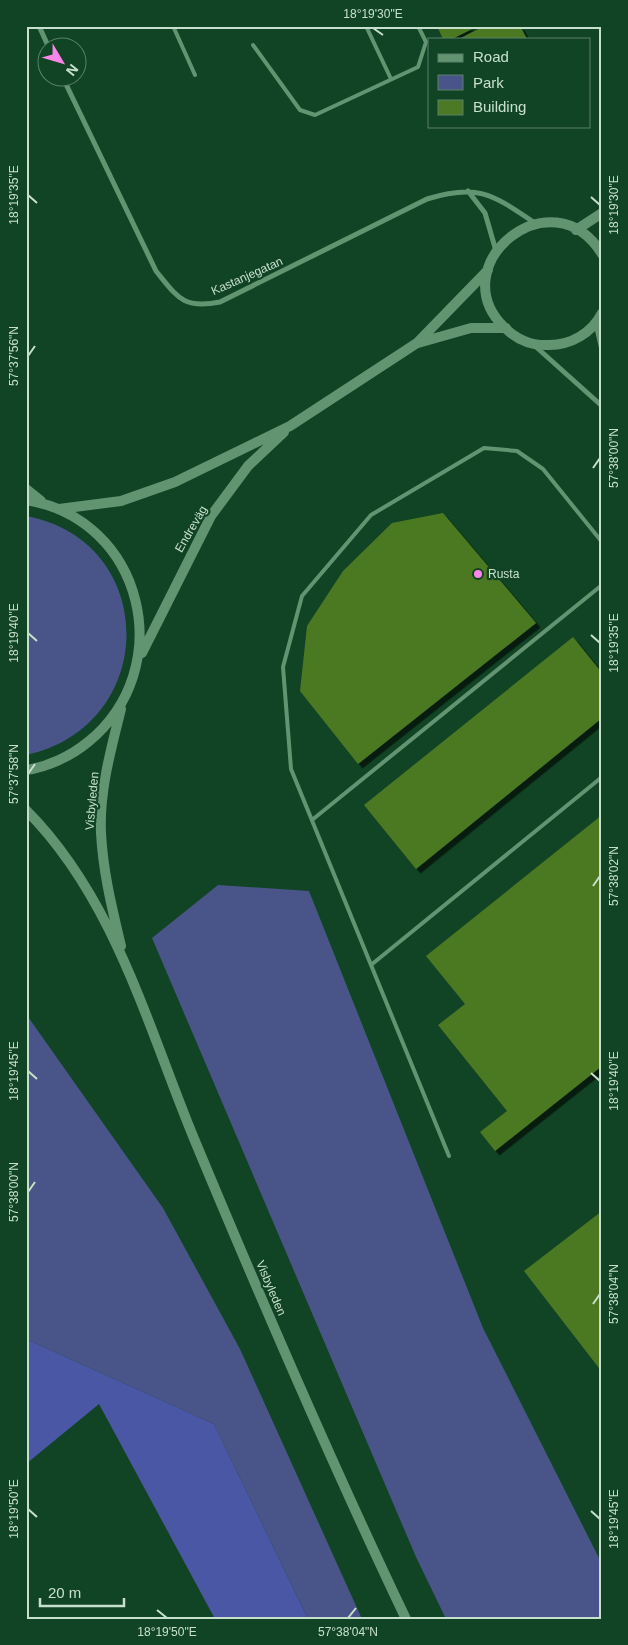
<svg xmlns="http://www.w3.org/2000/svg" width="628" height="1645" font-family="Arial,sans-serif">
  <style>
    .green { fill: #495588 }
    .forest { fill: #4957a5 }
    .building { fill: #4b7924; filter: url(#shadow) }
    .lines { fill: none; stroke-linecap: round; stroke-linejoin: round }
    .service { stroke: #629471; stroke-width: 4 }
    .minor { stroke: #629471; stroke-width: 5 }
    .secondary { stroke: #629471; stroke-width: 10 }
    .ticks { fill: none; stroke: #c7e0cd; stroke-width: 2 }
    .poi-dot { fill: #fa87e7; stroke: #114325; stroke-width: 2 }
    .labels { text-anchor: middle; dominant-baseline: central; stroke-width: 4.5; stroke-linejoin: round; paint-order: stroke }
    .street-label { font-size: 12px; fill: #c7e0cd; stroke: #114325 }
    .poi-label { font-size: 12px; fill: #c7e0cd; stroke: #114325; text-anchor: start }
    .neatline { fill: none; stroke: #c7e0cd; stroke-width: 2 }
    .ticks-label { font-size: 12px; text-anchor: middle; fill: #c7e0cd }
  </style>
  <defs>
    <filter id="shadow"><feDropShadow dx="4.5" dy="4.5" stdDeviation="0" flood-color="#0009"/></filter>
  </defs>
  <rect width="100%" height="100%" fill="#114325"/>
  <!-- green -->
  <path class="green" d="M26,516C161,541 159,727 26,755Z
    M218,885L309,891L483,1328L602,1564V1619H446L416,1557L152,938Z
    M26,1014L163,1208L240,1349L362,1619H308L214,1424L26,1339Z"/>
  <!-- forest -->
  <path class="forest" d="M26,1339L214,1424L308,1619H215L99,1404L26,1464Z"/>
  <!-- building -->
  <path class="building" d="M437,26H478L452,39H443Z
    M484,26H520L527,39H459Z
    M443,513L536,623L358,764L300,691L307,626L343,571L392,523Z
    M573,637L602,673V718L416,869L364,805Z
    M602,815V1066L495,1151L480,1132L507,1111L438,1025L465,1004L426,956Z
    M602,1211V1372L524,1271Z"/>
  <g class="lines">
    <!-- service -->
    <path class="service" d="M173,26L195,75
      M366,26L391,79
      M253,45L300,110L315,115L418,67L426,42L418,26
      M312,820L602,585
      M371,965L602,777
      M449,1156L291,769L283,667L302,596L371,515L484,448L517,451L543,469L602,542"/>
    <!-- minor -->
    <path class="minor" d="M39,26L49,48
      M63,78L156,271C178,298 183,309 220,302L427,199C479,183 493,195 535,223
      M468,191L485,213L496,251
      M596,324L602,350
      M535,346L602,406"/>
    <!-- secondary -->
    <path class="secondary" d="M576,230L602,213
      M602,254C552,173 441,265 504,327C516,339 532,346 549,345C571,345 592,333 602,313
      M418,343L471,328H506
      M26,489L41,501
      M26,500C144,519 179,668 88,742C71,756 48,767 26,770
      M59,509L121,501L175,482L290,426L417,343L488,270
      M142,653L211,516L248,466L284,432
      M26,810C115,899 148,1028 195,1141C262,1302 331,1462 406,1619
      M121,946C112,908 103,872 101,833C99,792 111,749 121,709"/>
  </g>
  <!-- ticks -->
  <path class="ticks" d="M373,28L383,35M28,195L37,203M591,197L600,205M28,356L35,346M593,468L600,458M28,633L37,641M591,635L600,643M28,774L35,764M593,886L600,876M28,1071L37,1079M591,1073L600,1081M28,1192L35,1182M593,1304L600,1294M28,1509L37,1517M591,1511L600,1519M157,1610L167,1618M348,1618L356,1608"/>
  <!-- markers -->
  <circle class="poi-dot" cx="478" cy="574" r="5"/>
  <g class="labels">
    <!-- street labels -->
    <g class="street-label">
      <text transform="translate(247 276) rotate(-24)">Kastanjegatan</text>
      <text transform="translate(191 529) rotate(-60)">Endreväg</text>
      <text transform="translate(92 801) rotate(-85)">Visbyleden</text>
      <text transform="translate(271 1288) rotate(67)">Visbyleden</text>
    </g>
    <!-- poi labels -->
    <g class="poi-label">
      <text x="488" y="574">Rusta</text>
    </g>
  </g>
  <!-- border -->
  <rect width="628" height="1645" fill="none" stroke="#114325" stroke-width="55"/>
  <!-- legend -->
  <rect x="428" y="38" width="162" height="90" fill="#114325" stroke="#5a8268"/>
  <rect x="438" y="54" width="25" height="8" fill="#629471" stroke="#5a8268"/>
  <text x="473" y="62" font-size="15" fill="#c7e0cd">Road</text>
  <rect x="438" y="75" width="25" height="15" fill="#495588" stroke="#5a8268"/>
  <text x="473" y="88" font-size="15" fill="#c7e0cd">Park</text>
  <rect x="438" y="100" width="25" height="15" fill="#4b7924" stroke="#5a8268"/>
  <text x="473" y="112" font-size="15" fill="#c7e0cd">Building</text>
  <!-- north arrow -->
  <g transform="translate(62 62) rotate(128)"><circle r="24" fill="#114325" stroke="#5a8268"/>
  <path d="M0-4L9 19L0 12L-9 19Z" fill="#fa87e7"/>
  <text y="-8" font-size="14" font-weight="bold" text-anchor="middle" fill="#c7e0cd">N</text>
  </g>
  <!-- scale -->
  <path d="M40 1598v8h84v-8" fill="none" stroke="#c7e0cd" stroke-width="2.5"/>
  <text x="48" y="1598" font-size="15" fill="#c7e0cd" stroke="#114325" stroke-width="4" paint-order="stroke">20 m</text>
  <rect x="28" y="28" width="572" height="1590" class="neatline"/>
  <g class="ticks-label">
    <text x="373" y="18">18°19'30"E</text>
    <text transform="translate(14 195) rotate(-90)" y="4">18°19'35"E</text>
    <text transform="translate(614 205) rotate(-90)" y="4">18°19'30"E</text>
    <text transform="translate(14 356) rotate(-90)" y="4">57°37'56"N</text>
    <text transform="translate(614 458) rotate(-90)" y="4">57°38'00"N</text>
    <text transform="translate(14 633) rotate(-90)" y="4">18°19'40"E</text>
    <text transform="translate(614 643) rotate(-90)" y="4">18°19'35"E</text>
    <text transform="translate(14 774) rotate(-90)" y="4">57°37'58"N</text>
    <text transform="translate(614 876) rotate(-90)" y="4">57°38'02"N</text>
    <text transform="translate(14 1071) rotate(-90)" y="4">18°19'45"E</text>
    <text transform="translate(614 1081) rotate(-90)" y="4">18°19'40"E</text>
    <text transform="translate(14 1192) rotate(-90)" y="4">57°38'00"N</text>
    <text transform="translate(614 1294) rotate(-90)" y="4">57°38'04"N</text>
    <text transform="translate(14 1509) rotate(-90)" y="4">18°19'50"E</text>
    <text transform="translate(614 1519) rotate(-90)" y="4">18°19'45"E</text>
    <text x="167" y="1636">18°19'50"E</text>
    <text x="348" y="1636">57°38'04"N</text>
  </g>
</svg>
